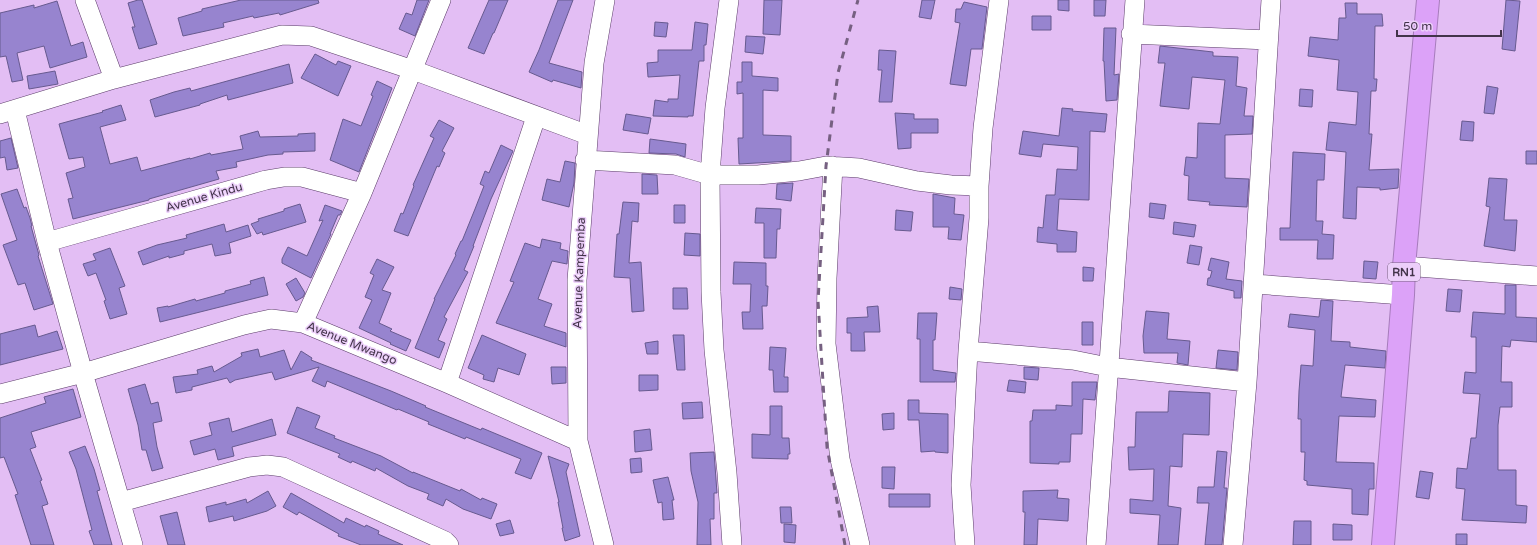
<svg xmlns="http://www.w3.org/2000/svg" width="1537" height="545" font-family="'Varela Round',sans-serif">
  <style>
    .building { fill: #9784cf; stroke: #675a8f }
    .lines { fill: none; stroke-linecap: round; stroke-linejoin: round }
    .minor-casing { stroke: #5b3c69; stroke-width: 20 }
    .highway-casing { stroke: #a67cbb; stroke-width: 24 }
    .minor { stroke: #fff; stroke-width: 19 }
    .highway { stroke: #dca2f8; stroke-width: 22 }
    .rail { stroke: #766081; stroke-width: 3; stroke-dasharray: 7 7; stroke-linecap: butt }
    .labels { text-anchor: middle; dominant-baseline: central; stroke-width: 3; stroke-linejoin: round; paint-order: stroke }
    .shield { fill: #eccffa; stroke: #76627f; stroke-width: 1 }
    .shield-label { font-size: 11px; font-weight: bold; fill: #43344a }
    .street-label { font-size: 12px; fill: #43344a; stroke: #eccffa }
  </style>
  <rect width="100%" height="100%" fill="#e3bef4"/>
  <!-- building -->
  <path class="building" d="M138,0H142L157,44L139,49L132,27H135L128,3Z
    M241,0H318L319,3L280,15L279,13L254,18L253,16L223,23L224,27L183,36L178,18L202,11V9Z
    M417,0H429L415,36L399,29L406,13L412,15Z
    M489,0H508L494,33H493L484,54L468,48Z
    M558,0H573L549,63L582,72L581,88L553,80L552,82L529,72L539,50Z
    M764,0H782L780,35L763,34Z
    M922,0H935L931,19L919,17Z
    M1058,0H1069V11L1058,10Z
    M1094,0H1106L1105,16H1094Z
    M1506,0L1520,1L1515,51L1502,49Z
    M57,1L71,46L83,42L87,57L50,68L44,46L17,53L23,80L12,82L6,56L0,57V13L34,5V8Z
    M964,2L987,7L982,49H971L966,86L950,84L960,23L955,22L956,9H961Z
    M1345,3H1357V14H1382L1383,26H1375L1374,79H1377L1376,91H1371L1369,134H1372L1369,170L1399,169L1398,188L1380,190V188L1357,187L1356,219L1343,218L1346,152L1326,150L1329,122L1356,125L1358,92L1337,90L1339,60L1308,56L1310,37L1338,40L1339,18H1346Z
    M1032,16H1051V30H1032Z
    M655,22L668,23L666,37L654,36Z
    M695,22L708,24L706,45H704V61H699L693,116H688V117L653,116L655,100L668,102V99H678L680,75L648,77L647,63L658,62V50H692Z
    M1104,28H1116L1114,75L1119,74L1117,100L1106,101L1104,61H1103Z
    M746,36L765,37L763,54L745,52Z
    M1160,46L1213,52V56L1238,57L1236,86L1247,88L1244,116H1253L1252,134L1225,135V178L1249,179L1247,207L1209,205L1210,202L1188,200L1189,176L1184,175L1186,157L1197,158L1198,123L1220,124L1225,80L1192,77L1189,109L1160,106L1165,63H1158Z
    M879,50L896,51L892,102H879L882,70H878Z
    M315,54L336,65L338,61L351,66L338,96L301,78Z
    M742,62H752V76L778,78V91L763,90V135L791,136V161L739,164L738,138H743V93L737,94V82H742Z
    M289,64L293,83L228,100L227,95L200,104V105L155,117L150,100L174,92L190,88L191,91Z
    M55,71L58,84L29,89L27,76Z
    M377,81L392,88L359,172L330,160L343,119L361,126L373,96L371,95Z
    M1487,86L1498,88L1494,114L1484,113Z
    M1300,89L1313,90L1312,107L1299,106Z
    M121,105L126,120L100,127L110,164L137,157L141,171L190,158V159L210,153L211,155L243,149L240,136L258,131L260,137L298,136V134L315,133V151L283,152V154L268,155L236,162L237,167L216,171L219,179L149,199V200L73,219L68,199L73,198L66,173L85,167L83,157L69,159L59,124L103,112L102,111Z
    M1062,108L1073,109L1072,111L1107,114L1105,132L1090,131L1089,200L1059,199L1057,230L1077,232L1076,252H1057V244L1037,242L1038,227L1043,228L1046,195H1055L1057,169L1077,170L1078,147L1043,144L1041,157L1019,154L1023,131L1059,136Z
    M895,113L914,114V119H938V133H911V148L898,149Z
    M626,114L651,118L648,134L623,130Z
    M439,120L454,128L442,151L445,153L439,167L437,166L408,236L394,231L401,213L403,214L414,186L413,185L434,138L430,136Z
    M1462,121L1474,122L1473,141L1460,140Z
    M11,138L18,168L7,170L5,157L0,158V141Z
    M650,139L686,144L685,157L676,154L649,153Z
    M501,145L513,151L491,199L473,246H474L464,270L468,272L444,317L447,319L438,340L445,343L439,358L415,348L435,299H434L456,255L455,254L461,241H462L475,209L484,186L480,184L485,171L489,173Z
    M1526,151H1537V164H1526Z
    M1293,152L1325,154L1324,180H1317L1316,221H1323L1322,234L1334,235L1333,259H1317L1318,240H1280V228H1290Z
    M565,161L575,163V164L574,183L569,207L542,200L547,179L560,182Z
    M642,174L657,175L658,194H642Z
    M1489,178L1507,179L1504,220H1517L1515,251L1484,246L1490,207L1486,206Z
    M793,183L791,201L776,199L777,184Z
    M17,189L24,208L26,207L30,218L32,226H31L39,255L38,256L53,304L34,310L25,283L18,285L3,245L17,240L1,194Z
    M933,194L955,198L954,214L964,215L961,240L948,239L949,227H933Z
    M623,202L639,203L638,222L632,221L629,263L641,262L644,311L632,312L630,278L614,277L617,234H619Z
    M1150,203L1166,205L1164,219L1149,217Z
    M300,204L306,222L263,235L262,232L257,234L251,224L259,221L258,219L284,211V209Z
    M325,205L342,211L340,215H338L330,234H331L311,278L282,263V259L288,247L307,256L323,220L319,221Z
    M674,205H685V223H674Z
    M756,208L781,209L780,229H777L776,258H764V223H755Z
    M896,210L913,212L911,231L895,230Z
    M1174,222L1196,225L1194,237L1173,234Z
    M224,224L226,232L248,225L251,236L229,243L231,253L215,256L212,244L184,251V254L169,258V256L143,265L138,252L157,245L187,238L186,235Z
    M685,233L700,234V256L684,255Z
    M542,239L561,243L560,249L568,251L567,264L552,261L538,299L552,304L544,326L566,333V347L496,323L514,282L510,281L525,243L540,248Z
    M1190,245L1202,247L1199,265L1187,263Z
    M110,248L125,286L119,288L127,314L110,319L104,301L106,300L96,273L88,276L83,264L96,260L93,254Z
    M1211,258L1229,262L1226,279L1242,281L1241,298H1234V291L1207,285L1208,278H1210L1212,271L1208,270Z
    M377,259L394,267L382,290L391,293L379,323L392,329L390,331L411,340L406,351L390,344L391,343L359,328L372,300L365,297L374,275L370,273Z
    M1364,261L1378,262L1376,279L1363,278Z
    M734,262L766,263V286H768L767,306H762L763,329H743L742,312H750L751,284H733Z
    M1083,267L1094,268L1093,281H1083Z
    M264,277L268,295L160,322L157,308L168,306V307L195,299L196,301L225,293V291L251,284L250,281Z
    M296,278L305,293L303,297L296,301L286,284Z
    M1505,285H1516V317L1537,318V342L1511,340L1510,347L1502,346L1501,382H1512V407H1500L1498,425V470H1516V505L1527,506L1526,523L1462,520L1465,489L1456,488L1457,468L1467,469L1471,438H1476L1480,394L1463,393L1465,372L1476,373V337H1471L1473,312L1505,314Z
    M950,287L962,289L961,300L949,299Z
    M673,288H687L688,309H673Z
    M1448,289L1462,290L1460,312L1446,311Z
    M1321,300L1333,301L1331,341L1350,342V347L1386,351L1385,368L1345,365L1341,397L1376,400L1375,417L1339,416L1336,462L1374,463V489H1369L1368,515L1352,514V489L1307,485V481L1304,480L1305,452H1301V419H1298L1299,391L1301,365L1313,366L1315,330L1288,327L1290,314L1319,317Z
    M878,306L880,332H864L865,351H851V333H847V318L868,317L867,307Z
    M1146,311L1169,313L1167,339L1190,341L1188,365L1177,363L1178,353H1144L1143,336Z
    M918,313H937L935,340H933V370L956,373L955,382H920V339H917Z
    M1082,322H1093V345H1082Z
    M35,325L38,337L57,331L63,349L0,365V334Z
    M482,335L526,354L519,375L498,368L494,382L483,379L484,375L468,368Z
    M673,335H684L685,370H677Z
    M658,341V354H647L645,343Z
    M770,347L786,348L784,377H788V392H774L773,370H769Z
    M258,349L260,357L284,350L291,370L301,351L312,358L311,360L391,391L426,406L425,407L481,430L482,428L542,453L531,479L515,473L521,459L466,437L465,439L438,428L428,424L429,422L398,409L397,410L327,381L325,387L312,381L319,367L275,380L272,372L235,380L230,383L227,378L192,387V390L176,393L173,377L198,374L197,370L212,366L214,372L242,356L241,353Z
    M1218,350L1238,352L1237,370L1216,368Z
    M551,367H566V383L552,384Z
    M1024,367L1039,368L1038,380L1024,379Z
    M639,375H658V390L639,391Z
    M1009,380L1026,382L1025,393L1007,391Z
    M1072,382H1097L1095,400L1083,399L1082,434H1071L1070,462H1059V464L1030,463V421H1032L1033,410H1056V405L1072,406Z
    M145,384L151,404L158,402L162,421L153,423L157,447L163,468L152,471L146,450H142L138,425L128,389Z
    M73,389L81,417L31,432L36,447L30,449L42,480L40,481L48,504L42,506L54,545H31L15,495L18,494L4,457L0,458V418L46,403L44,397Z
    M1169,391L1210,393L1209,435L1183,434L1182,467L1170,466L1168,506L1181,508L1178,545H1158L1160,515L1130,513V499L1153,501L1154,469L1129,470L1128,447H1135L1136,412H1168Z
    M908,400H919V413L948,414V453L935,452V451L921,452L919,420H908Z
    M702,402L703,418L683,419L682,403Z
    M770,406H782V438H789L790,454H788V459L752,458V434L770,435Z
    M297,407L320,416L315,428L335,436L334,438L381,456L413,473V472L460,491L461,489L481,500L482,498L497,504L491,519L463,509L446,499L443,506L427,499L429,494L408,486L376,468L375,471L352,461L351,463L338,457L340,454L287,433Z
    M894,413V429L883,430L882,414Z
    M229,418L232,432L272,419L276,435L232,447L234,456L218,460L215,449L194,455L190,441L212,435L209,423Z
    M650,429L652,450L635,452L634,431Z
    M85,446L94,469L100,490L97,491L112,545H94L89,531L92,530L76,469L69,452Z
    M1217,451L1227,452L1224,488H1227L1222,545H1205L1209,503H1197L1198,487H1214Z
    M714,452L717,493H714V519H710L711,545H697L698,502L691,471L690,453Z
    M548,456L569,464L566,472L580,536L565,541L562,528H563L558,502H559Z
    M641,458L642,472L631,473L630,459Z
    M882,467H895L894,489L882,488Z
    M1420,471L1433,473L1429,499L1416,497Z
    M668,477L674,500H672L674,519L663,520L662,502L658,503L653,480Z
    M1058,490L1057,498L1069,499L1068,521L1038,519L1037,545H1024L1025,512H1023V491Z
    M268,491L276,506L267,511L234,521L233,516L209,522L206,507L226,502V505L246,499L247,503Z
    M291,493L344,523L346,518L365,527L366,525L379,531L378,534L403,545H361L338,536L339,534L299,512L297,515L283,507Z
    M889,494H930V507H889Z
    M780,507H791L792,523H781Z
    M177,512L185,545H168L160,516Z
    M510,520L514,533L500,536L496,524Z
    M1294,521H1311V545H1293Z
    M784,524L796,525L795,543L784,542Z
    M1333,524L1352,525V540H1333Z
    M1456,534H1467V545H1456Z"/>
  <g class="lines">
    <defs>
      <path id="minor" d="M85,0L114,79
        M729,0L715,108L710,175L711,292L714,350L727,473L732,545
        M1131,34L1268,40
        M15,110L47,242L83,373L133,545
        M0,114L114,79L282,35L311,36L413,70L588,135
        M585,160L675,165L710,175H758L799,171L826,166L859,168L917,181L951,185L979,186
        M833,166L827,278L826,344L840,459L860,545
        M47,242L266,180L284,177H302L362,193
        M1404,266L1537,276
        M1254,284L1403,295
        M303,323L362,193L441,0
        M968,351L1073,360L1108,367L1247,382
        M447,383L536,117
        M0,394L83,373L244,325L271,319L303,323L447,383L578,441
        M121,502L249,467L267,465L283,467L445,541L449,545
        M604,545L578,441L577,280L594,63L605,0
        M965,545L961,485L968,351L979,218V186L983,128L999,0
        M1096,545L1135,0
        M1233,545L1247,382L1271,0"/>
      <path id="highway" d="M1383,545L1403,295L1404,266L1428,0"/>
    </defs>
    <!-- minor casing -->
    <use href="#minor" class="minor-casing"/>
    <!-- highway casing -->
    <use href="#highway" class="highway-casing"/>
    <!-- minor -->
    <use href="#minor" class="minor"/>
    <!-- highway -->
    <use href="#highway" class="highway"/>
    <!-- rail -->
    <path class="rail" d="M845,545L827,447L818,301L826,166L838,73L858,0"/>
  </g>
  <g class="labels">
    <!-- shield labels -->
    <rect class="shield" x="1388" y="263" width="32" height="18" rx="3"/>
    <g class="shield-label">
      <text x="1404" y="272">RN1</text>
    </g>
    <!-- street labels -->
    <g class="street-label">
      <text transform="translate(204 197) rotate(-16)">Avenue Kindu</text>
      <text transform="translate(579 273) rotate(-88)">Avenue Kampemba</text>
      <text transform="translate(352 343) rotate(22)">Avenue Mwango</text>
    </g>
  </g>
  <!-- scale -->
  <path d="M1397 30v6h104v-6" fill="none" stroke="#43344a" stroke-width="2"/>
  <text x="1403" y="30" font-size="12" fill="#43344a" stroke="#eccffa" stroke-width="3" paint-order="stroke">50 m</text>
</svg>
